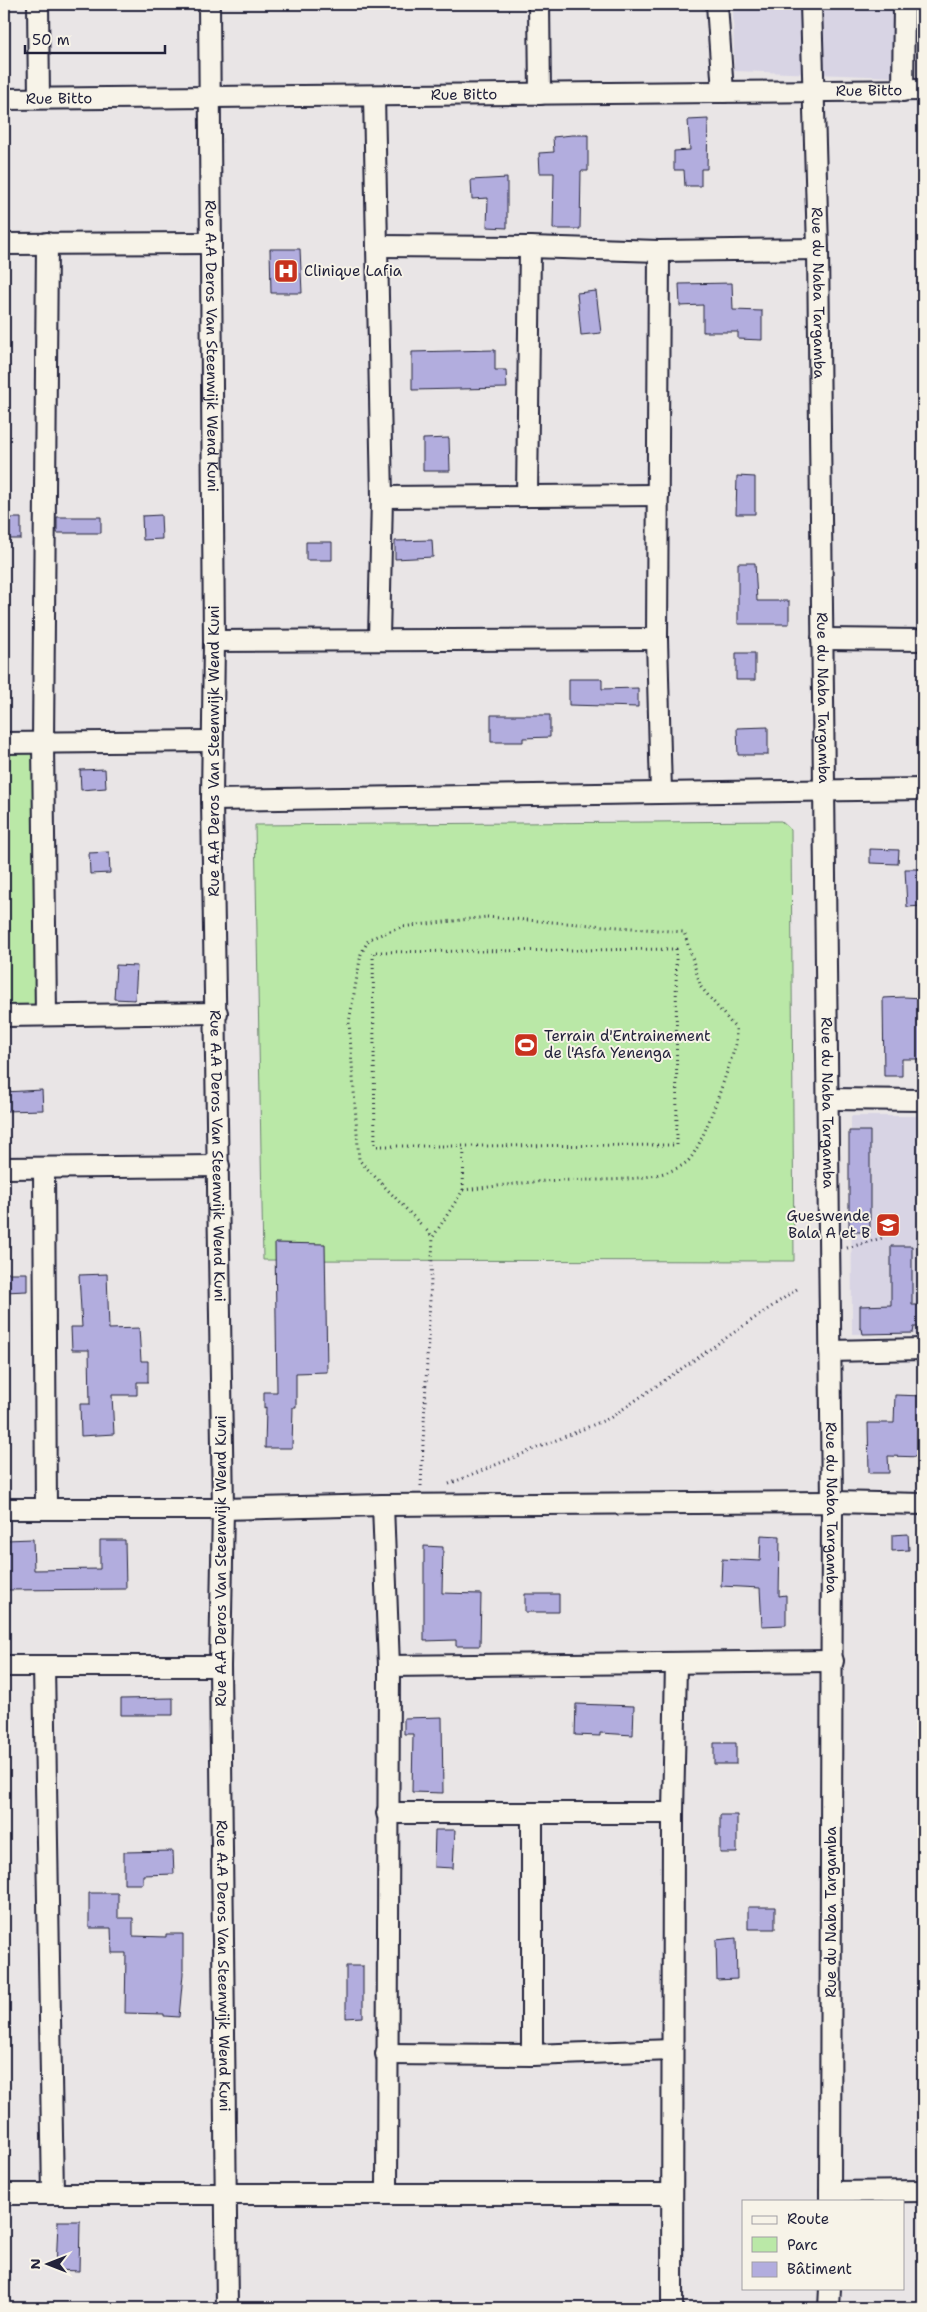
<svg xmlns="http://www.w3.org/2000/svg" width="927" height="2312" font-family="'Shantell Sans',sans-serif">
  <style>
    .built { fill: #d8d4e4 }
    .green { fill: #bae8a7; stroke: #6e8571 }
    .building { fill: #b2adde; stroke: #22223b }
    .lines { fill: none; stroke-linecap: round; stroke-linejoin: round }
    .street-casing { stroke: #22223b; stroke-width: 24 }
    .path { stroke: #22223b; stroke-width: 3; stroke-dasharray: 1 4; stroke-linecap: butt }
    .street { stroke: #f7f3e8; stroke-width: 20 }
    .labels { text-anchor: middle; dominant-baseline: central; stroke-width: 4; stroke-linejoin: round; paint-order: stroke }
    .street-label { font-size: 15px; fill: #22223b; stroke: #f7f3e8 }
    .poi-label { font-size: 15px; fill: #22223b; stroke: #f7f3e8; text-anchor: start }
  </style>
  <rect width="100%" height="100%" fill="#e9e5e6"/>
  <filter id="ink" filterUnits="userSpaceOnUse"><feTurbulence type="fractalNoise" baseFrequency=".02" numOctaves="2"/><feDisplacementMap in="SourceGraphic" scale="10" xChannelSelector="R" yChannelSelector="G"/><feConvolveMatrix kernelMatrix="1 2 1 2 8 2 1 2 1" color-interpolation-filters="sRGB"/></filter>
  <g filter="url(#ink)">
    <!-- built -->
    <path class="built" d="M733,4H897V77L734,71Z
      M851,1116H923V1334H852Z"/>
    <!-- green -->
    <path class="green" d="M4,748H41L43,1005H4Z
      M781,821L791,830L794,1261L263,1260L255,825Z"/>
    <!-- building -->
    <path class="building" d="M708,119L707,169H701V186H685L684,170H674V151L690,150L688,120Z
      M572,135H588V171H581L580,229H553L554,173H540L539,153L554,152L553,137Z
      M507,178V228L487,227L488,198L472,199L471,180Z
      M270,249H300L302,293H271Z
      M732,283L733,310L762,311V340L738,339V332H703V305L680,306L679,284Z
      M596,291L601,333L581,335L577,293Z
      M495,350V370H506L507,388L412,390V352Z
      M449,438L450,471H423V439Z
      M737,476L755,477V514H736Z
      M161,515L162,539L143,540L142,516Z
      M57,517H101V533H57Z
      M4,518H21V539H4Z
      M432,540L433,557L395,559V541Z
      M306,542H332V560H306Z
      M738,563H755L757,601H789V624H738Z
      M736,653H755V680H736Z
      M569,679H602V689L638,688V707L569,705Z
      M491,715H550V737L523,738V742H491Z
      M768,727V755H738L737,728Z
      M105,769L106,788L81,790L80,770Z
      M870,849L899,850L898,864L870,863Z
      M109,852L110,873L90,874L89,853Z
      M905,869H923V906L907,907Z
      M116,965L137,966L135,1000L114,999Z
      M904,997L923,998V1059H902V1076H884L883,998Z
      M42,1090L43,1110L4,1111V1092Z
      M849,1131H870V1232H849Z
      M275,1243L325,1244L327,1372L296,1373V1407H293L292,1448H265L266,1407L264,1408V1392H277Z
      M891,1246H912V1305H923V1327H914L913,1333L863,1334L862,1329L860,1328V1306L891,1305Z
      M4,1273H27V1291L4,1292Z
      M107,1274L109,1329L139,1328L141,1361H148V1382H137V1395H112L114,1434L81,1436L80,1404H90L89,1350H72L71,1327H82L79,1275Z
      M895,1395L923,1396V1457L888,1456L889,1473H869L868,1423H894Z
      M908,1534L909,1550L892,1551V1535Z
      M761,1535L780,1536L779,1596L786,1595V1625L762,1626L760,1588L721,1586L722,1559L760,1561Z
      M33,1539L34,1570L100,1569V1540H125L126,1589L7,1590L6,1540Z
      M424,1546L443,1547L442,1593L481,1594L480,1646H456V1640L424,1641Z
      M525,1594H559V1612H525Z
      M173,1698V1715H121V1699Z
      M576,1704L634,1706L633,1735L600,1733V1736L575,1735Z
      M442,1717L443,1793L412,1792L413,1734H404V1718Z
      M714,1743H736V1764H714Z
      M720,1815H737V1853H720Z
      M435,1830H455L453,1868L434,1867Z
      M173,1851L174,1874L143,1875V1884H124V1852Z
      M89,1893H118V1918H133V1936L166,1937V1934H183V1974L179,2017L164,2016V2014L125,2013L126,1953H112L111,1928H89Z
      M748,1907H775V1929H748Z
      M736,1938L737,1979L717,1980L716,1940Z
      M346,1966H363V2017L346,2018Z
      M58,2221H80L79,2271L56,2270Z"/>
    <g class="lines">
      <defs>
        <g id="street">
          <path d="M38,4L39,98"/>
          <path id="s1" d="M209,4L214,641L212,800L223,1509L220,1666L227,2308"/>
          <path d="M539,4L540,94"/>
          <path d="M717,4L723,92"/>
          <path id="s2" d="M811,4L818,249L832,1502L830,2201"/>
          <path d="M903,91L904,4"/>
          <path d="M374,96L382,497L379,639"/>
          <path id="s3" d="M4,99L923,90"/>
          <path d="M4,244L211,243"/>
          <path d="M377,246L530,247L659,251L818,249"/>
          <path d="M659,251L657,639L661,792"/>
          <path d="M527,496L530,247"/>
          <path d="M382,497L658,495"/>
          <path d="M822,639L923,640"/>
          <path d="M214,641L657,639"/>
          <path d="M4,743L212,741"/>
          <path d="M212,800L923,789"/>
          <path d="M46,1015L43,743L47,243"/>
          <path d="M4,1016L217,1013"/>
          <path d="M828,1099L923,1100"/>
          <path d="M4,1168L219,1166"/>
          <path d="M44,1168L46,1509"/>
          <path d="M830,1351L923,1349"/>
          <path d="M383,1505L389,1666L387,2194"/>
          <path d="M4,1509H223L383,1505L832,1502L923,1504"/>
          <path d="M4,1666H220"/>
          <path d="M44,1666L53,2194"/>
          <path d="M389,1666L833,1661"/>
          <path d="M387,1813H673"/>
          <path d="M532,1814V2055"/>
          <path d="M386,2054L532,2055L672,2050"/>
          <path d="M830,2192L923,2191"/>
          <path d="M4,2194H671"/>
          <path d="M672,2308L673,1813L676,1664"/>
          <path d="M829,2308L830,2288"/>
        </g>
      </defs>
      <!-- street casing -->
      <use href="#street" class="street-casing"/>
      <!-- path -->
      <path class="path" d="M487,917L684,932L701,987L736,1029V1044C729,1066 702,1150 687,1162C657,1186 584,1178 546,1181C518,1183 491,1187 463,1190L433,1237L359,1160L349,1022L361,954L369,939L401,927Z
        M463,1190L464,1146H375L373,952L676,949L677,1145L464,1146
        M847,1248L882,1238
        M449,1484L610,1418L797,1289
        M421,1486L433,1237"/>
      <!-- street -->
      <use href="#street" class="street"/>
    </g>
  </g>
  <!-- icons -->
  <defs>
    <symbol id="hospital-square" viewBox="-11 -11 22 22"><rect x="-9" y="-9" width="18" height="18" rx="4" fill="#c8321e" stroke="#f7f3e8"/><path d="M-5-5h3v3.5h4V-5h3V5h-3V1.5h-4V5h-3Z" fill="#fff"/></symbol>
    <symbol id="stadium-square" viewBox="-11 -11 22 22"><rect x="-9" y="-9" width="18" height="18" rx="4" fill="#c8321e" stroke="#f7f3e8"/><path d="M0-5a6.5 5 0 1 0 0 10a6.5 5 0 1 0 0-10ZM-3.5-1.8h7v3.6h-7Z" fill="#fff"/></symbol>
    <symbol id="school-square" viewBox="-11 -11 22 22"><rect x="-9" y="-9" width="18" height="18" rx="4" fill="#c8321e" stroke="#f7f3e8"/><path d="M0-5L7-2L0 1L-7-2ZM-4 1L0 2.5L4 1V4Q0 6-4 4Z" fill="#fff"/></symbol>
  </defs>
  <g fill-rule="evenodd">
    <use href="#hospital-square" x="272" y="257" width="28" height="28"/>
    <use href="#stadium-square" x="512" y="1031" width="28" height="28"/>
    <use href="#school-square" x="874" y="1211" width="28" height="28"/>
  </g>
  <g class="labels">
    <!-- street labels -->
    <g class="street-label">
      <text stroke="none"><textPath href="#s3" startOffset="865">Rue Bitto</textPath></text>
      <text stroke="none"><textPath href="#s3" startOffset="460">Rue Bitto</textPath></text>
      <text stroke="none"><textPath href="#s3" startOffset="55">Rue Bitto</textPath></text>
      <text stroke="none"><textPath href="#s2" startOffset="289">Rue du Naba Targamba</textPath></text>
      <text stroke="none"><textPath href="#s1" startOffset="342">Rue A.A Deros Van Steenwijk Wend Kuni</textPath></text>
      <text stroke="none"><textPath href="#s2" startOffset="694">Rue du Naba Targamba</textPath></text>
      <text transform="translate(214 751) rotate(-90)">Rue A.A Deros Van Steenwijk Wend Kuni</text>
      <text stroke="none"><textPath href="#s2" startOffset="1099">Rue du Naba Targamba</textPath></text>
      <text stroke="none"><textPath href="#s1" startOffset="1152">Rue A.A Deros Van Steenwijk Wend Kuni</textPath></text>
      <text stroke="none"><textPath href="#s2" startOffset="1504">Rue du Naba Targamba</textPath></text>
      <text transform="translate(221 1561) rotate(-90)">Rue A.A Deros Van Steenwijk Wend Kuni</text>
      <text transform="translate(831 1912) rotate(-90)">Rue du Naba Targamba</text>
      <text stroke="none"><textPath href="#s1" startOffset="1962">Rue A.A Deros Van Steenwijk Wend Kuni</textPath></text>
    </g>
    <!-- poi labels -->
    <g class="poi-label">
      <text x="304" y="271">Clinique Lafia</text>
      <text x="544" y="1036">Terrain d'Entrainement<tspan x="544" dy="17">de l'Asfa Yenenga</tspan></text>
      <text x="870" y="1216" text-anchor="end">Gueswende<tspan x="870" dy="17">Bala A et B</tspan></text>
    </g>
  </g>
  <!-- margin -->
  <rect width="927" height="2312" fill="none" stroke="#f7f3e8" stroke-width="20"/>
  <rect x="10" y="10" width="907" height="2292" fill="none" stroke="#22223b" stroke-width="2" filter="url(#ink)"/>
  <!-- legend -->
  <rect x="742" y="2200" width="162" height="90" fill="#f7f3e8" stroke="#a29fa3"/>
  <rect x="752" y="2216" width="25" height="8" fill="#f7f3e8" stroke="#a29fa3"/>
  <text x="787" y="2224" font-size="15" fill="#22223b">Route</text>
  <rect x="752" y="2237" width="25" height="15" fill="#bae8a7" stroke="#a29fa3"/>
  <text x="787" y="2250" font-size="15" fill="#22223b">Parc</text>
  <rect x="752" y="2262" width="25" height="15" fill="#b2adde" stroke="#a29fa3"/>
  <text x="787" y="2274" font-size="15" fill="#22223b">Bâtiment</text>
  <!-- north arrow -->
  <g transform="translate(48 2264) rotate(270)" stroke="#f7f3e8" stroke-width="4" paint-order="stroke">
  <path d="M0-4L9 19L0 12L-9 19Z" fill="#22223b"/>
  <text y="-8" font-size="14" font-weight="bold" text-anchor="middle" fill="#22223b">N</text>
  </g>
  <!-- scale -->
  <path d="M25 45v8h140v-8" fill="none" stroke="#22223b" stroke-width="2.5"/>
  <text x="32" y="45" font-size="15" fill="#22223b" stroke="#f7f3e8" stroke-width="4" paint-order="stroke">50 m</text>
</svg>
